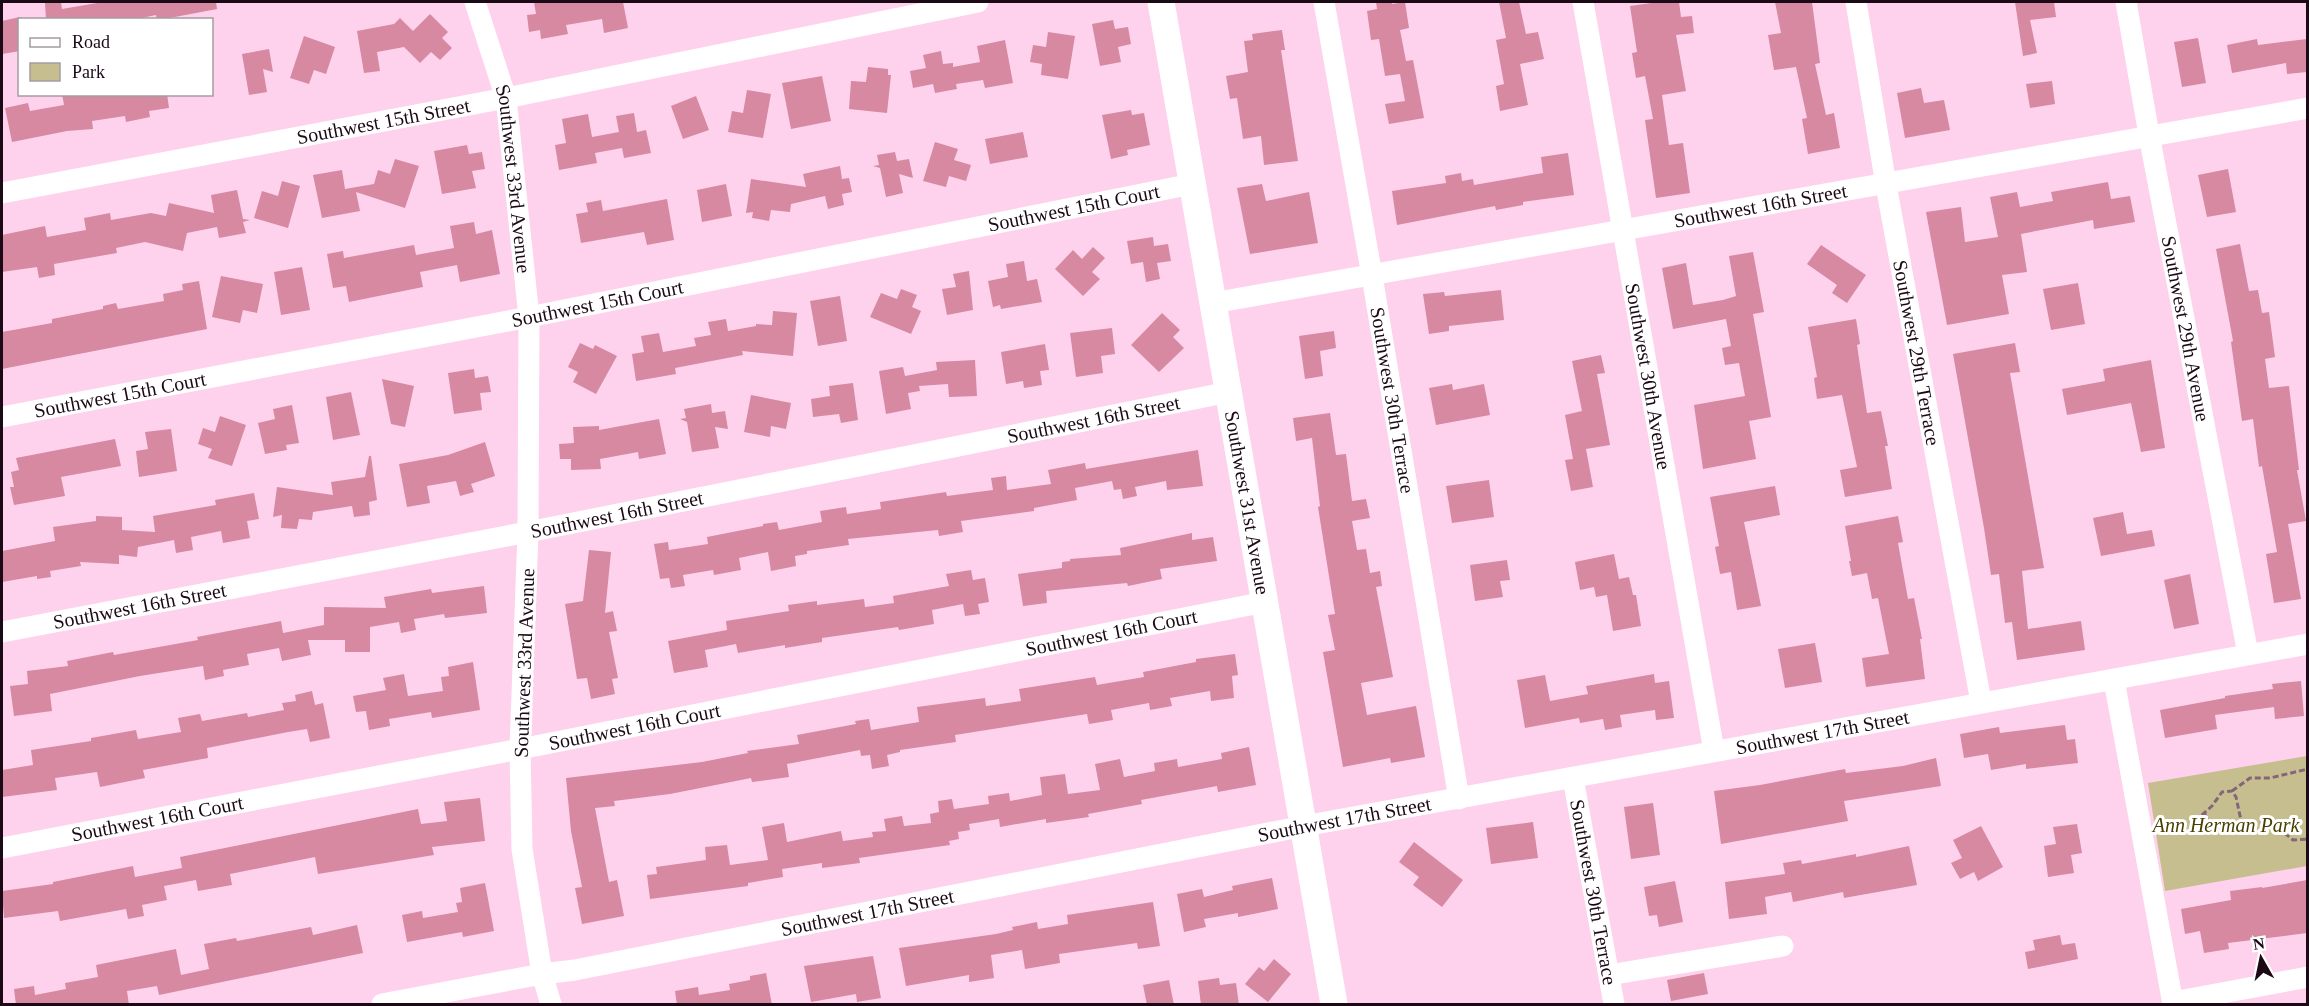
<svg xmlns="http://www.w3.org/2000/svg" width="2309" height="1006" font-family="'Times New Roman',serif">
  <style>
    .green { fill: #c6be8e }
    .building { fill: #d689a0 }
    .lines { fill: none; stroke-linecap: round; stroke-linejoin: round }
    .path { stroke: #846679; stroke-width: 3; stroke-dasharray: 6 3; stroke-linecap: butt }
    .minor { stroke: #fff; stroke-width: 21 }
    .tertiary { stroke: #fff; stroke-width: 27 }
    .labels { text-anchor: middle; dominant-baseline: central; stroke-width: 6; stroke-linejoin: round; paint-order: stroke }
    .street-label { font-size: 20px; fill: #1b0915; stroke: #fff }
    .park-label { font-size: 20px; font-style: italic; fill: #494001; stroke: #fff }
  </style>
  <rect width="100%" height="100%" fill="#fed2ed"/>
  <!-- green -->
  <path class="green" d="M2307,756V866L2165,891L2148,783Z"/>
  <!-- building -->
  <path class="building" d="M61,2L62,9L103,2H216L217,9L159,20H157L156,15L132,20H46L45,3Z
    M534,2H623L628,28L604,33L602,19L566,25L568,34L541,39L540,30L529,32L527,15L536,14Z
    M1376,2H1392V4L1405,2L1409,28L1400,30L1406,61L1413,60L1424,118L1389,124L1385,104L1405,101L1400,74L1385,76L1379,39L1371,40L1367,11L1377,9Z
    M1499,2H1519L1526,34L1538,32L1544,59L1520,64L1528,105L1500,111L1496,86L1504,84L1496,40L1506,38Z
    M1659,2H1679L1681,17L1692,16L1694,33L1676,35L1686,91L1662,95L1669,145L1683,143L1690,193L1656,198L1645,120L1653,119L1645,76L1636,78L1632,53L1637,52L1630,6Z
    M1775,2H1812L1820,63L1815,64L1826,115L1834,113L1840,148L1808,154L1802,119L1807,118L1796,67L1774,70L1768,35L1781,33Z
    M2015,2H2054L2056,17L2030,20L2037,53L2023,56Z
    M430,14L448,32L442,38L452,48L440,60L431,52L420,63L404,47L377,52L380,71L364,73L357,31L394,24L400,18L413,31Z
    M20,17V51L2,54V21Z
    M1113,20L1115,29L1128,27L1131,44L1118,47L1121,62L1100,66L1092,24Z
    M1282,30L1285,50H1281L1298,161L1264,165L1261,136L1243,139L1237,98L1230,99L1226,76L1248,72L1244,41L1253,40L1252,34Z
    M1048,32L1075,36L1068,79L1041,75L1042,64L1030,62L1033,45L1046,47Z
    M304,36L335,47L326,74L314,70L309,84L290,78Z
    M2198,38L2206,83L2182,87L2174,42Z
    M2257,39L2258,45L2307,39V72L2287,74L2286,63L2232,73L2227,45Z
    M1005,40L1013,83L985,88L983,80L956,84L957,89L935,93L933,84L913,88L910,71L926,68L923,55L941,51L943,64L953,63V67L980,62L977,46Z
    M269,49L273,72L263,69L267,92L249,95L242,54Z
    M868,67L888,69V75H891L887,113L849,109L851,81L866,82Z
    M822,76L831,121L791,129L782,83Z
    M2052,81L2055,104L2030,108L2026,84Z
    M1921,88L1924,103L1944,100L1950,130L1905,138L1897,93Z
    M747,90L771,94L763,138L728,132L732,111L743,113Z
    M62,94H167L169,108L149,111L150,117L126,122L125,116L92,121L93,129L67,131L12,142L5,108L28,103L30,111L64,105Z
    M696,96L709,130L683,139L671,106Z
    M1131,110L1132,115L1144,113L1150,145L1127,150L1128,155L1111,159L1102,115Z
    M634,113L637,132L646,130L651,153L624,158L622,148L595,153L597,163L559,170L555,145L566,143L562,119L588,114L592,137L619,132L616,116Z
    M1023,132L1028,157L990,164L985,139Z
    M935,142L958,149L954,160L971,165L966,181L949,176L946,187L923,181Z
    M467,145L469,154L482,152L485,169L472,171L476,188L442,194L434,151Z
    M895,152L897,161L909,159L913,178L899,174L903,193L886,197L880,168L873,166L879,165L877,155Z
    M1568,153L1574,195L1523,202V205L1496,210L1495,206L1397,225L1392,191L1446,183L1445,176L1461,173L1462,181L1473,179L1474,185L1543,173L1541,157Z
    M395,159L419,166L405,208L356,192L360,211L322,218L313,175L342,170L345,189L374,184L378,170L390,174Z
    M840,166L842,179L849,178L852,192L842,194L844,205L828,209L825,196L791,204L790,212L771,210L769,221L752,218L753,212L746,213L751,179L806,187L803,174Z
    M2228,169L2236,212L2207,217L2198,175Z
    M282,181L300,186L288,228L254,218L262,191L278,196Z
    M2108,182L2111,199L2130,196L2135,222L2094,229L2093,220L2021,234L2027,272L2002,275L2009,314L1947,325L1926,212L1961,207L1965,242L1998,237L1990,197L2017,192L2020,207L2053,201L2051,192Z
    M726,184L732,216L702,222L697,190Z
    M1262,184L1266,201L1309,192L1318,243L1250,254L1237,188Z
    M237,190L243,219L250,220L243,222L246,233L219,238L217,227L187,233L183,251L145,242L116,248L117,253L54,264L55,275L39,278L37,267L2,272V235L45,226L47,237L86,230L84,218L110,213L111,220L151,213L166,216L169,203L214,213L211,195Z
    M667,199L674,240L647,245L644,232L581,243L576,214L588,212L586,203L601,200L603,211Z
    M474,222L476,234L492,230L500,274L460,282L457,265L420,272L423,287L349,302L346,286L333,288L327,254L343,251L344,258L414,245L416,255L454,248L450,226Z
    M1153,237L1154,246L1168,244L1171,261L1157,263L1160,279L1146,282L1143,262L1131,264L1127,241Z
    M2240,244L2249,291L2258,290L2262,313L2269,312L2275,357L2265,359L2269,388L2289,386L2299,470H2297L2306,521L2288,524L2301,599L2274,603L2266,554L2277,552L2262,466L2259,467L2253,419L2242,421L2231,342L2233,341L2216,249Z
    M1821,245L1866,275L1847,303L1832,293L1837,285L1807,264Z
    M1093,247L1105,258L1092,272L1100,279L1083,296L1055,269L1073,250L1082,259Z
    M1753,252L1764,312L1753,314L1771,417L1749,421L1756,459L1703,469L1694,405L1745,396L1739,363L1725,365L1722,348L1731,346L1726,319L1673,329L1662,268L1686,263L1693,305L1723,300L1736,296L1729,256Z
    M1024,261L1027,281L1037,279L1042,302L1001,309L1000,305L993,307L988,281L1008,277L1006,264Z
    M302,267L310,310L281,315L274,272Z
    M969,271L973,310L947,315L942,289L956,287L953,274Z
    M221,276L263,284L257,313L243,310L240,323L212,317Z
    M199,281L207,329L2,369V332L52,323V319L103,309V306L116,303L118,309L164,301L163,294L183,290L182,284Z
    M2078,283L2085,324L2051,330L2043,289Z
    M901,289L917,295L912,307L921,311L911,334L870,317L881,293L897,299Z
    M1501,290L1504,320L1449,326V331L1429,334L1423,294L1444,292L1445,296Z
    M840,296L847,341L818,346L810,301Z
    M773,311L797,313L793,356L742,351L743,355L675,368L676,374L636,381L632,354L644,352L641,336L659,333L663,352L696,346L694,338L711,335L708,322L726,319L728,331L756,326V324L772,325Z
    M1162,313L1180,330L1173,337L1184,348L1159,372L1131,345Z
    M1856,319L1860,344L1857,345L1867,413L1881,411L1888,446H1885L1892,489L1845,497L1840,470L1857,467L1842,395L1817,399L1814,378L1817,377L1808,327Z
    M1112,328L1115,354L1101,356L1103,373L1076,377L1070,333Z
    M1334,331L1336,348L1320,351L1323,376L1305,379L1299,336Z
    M580,343L593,349L595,345L617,356L596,394L573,382L578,372L568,367Z
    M2015,343L2020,372L2010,373L2044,568L2022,571L2028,629L2081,621L2085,650L2017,660L2012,622L2005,623L1999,574L1991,575L1984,528L1953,354Z
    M1045,344L1049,370L1040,371L1042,385L1024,388L1023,381L1006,384L1001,352Z
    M1601,355L1605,373L1597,374L1610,445L1586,449L1593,487L1571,491L1565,460L1573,459L1565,415L1582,411L1572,361Z
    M975,360L977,396L949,397L948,384L919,386L920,391L908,393L911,409L886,414L879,371L903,367L905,376L937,370L936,362Z
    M2151,360L2165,448L2141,452L2131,403L2067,415L2062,389L2105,381L2103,369Z
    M474,369L475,378L488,376L491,392L480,393L482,410L454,414L448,373Z
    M382,379L414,386L405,427L391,424Z
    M853,383L858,420L841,423L839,414L813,417L811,399L830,396L829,386Z
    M1452,384L1453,390L1484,384L1490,415L1436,425L1429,388Z
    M351,392L360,435L333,440L326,397Z
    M751,395L791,403L786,429L771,426L770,437L744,432Z
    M711,404L712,413L725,411L728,429L715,427L719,448L692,452L687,422L680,419L686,418L684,409Z
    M292,405L299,443L286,445L287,450L265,454L258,423L275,419L273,409Z
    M1330,413L1336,455L1346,454L1352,501L1366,499L1370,518L1352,521L1357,550L1366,549L1370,573L1380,571L1382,586L1376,587L1393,677L1361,683L1367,715L1416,706L1425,757L1391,763L1390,758L1343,767L1323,652L1335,650L1328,615L1335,614L1318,507L1320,506L1312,438L1296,441L1293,418Z
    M220,416L246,425L232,466L208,458L212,449L198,444L203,428L215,432Z
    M659,419L666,454L639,459L638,452L600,459L601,469L571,470V459H560L559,444L574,443L573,427L599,426V430Z
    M171,429L177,471L139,477L136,451L148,449L145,432Z
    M115,439L121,466L61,477L65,496L14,505L10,487H14L11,472L19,470L16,458Z
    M485,442L495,476L471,484L474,492L460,496L456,481L427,486L430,503L407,507L399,464L448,455Z
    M1198,450L1203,486L1167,490L1166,481L1135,487L1137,496L1123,499L1121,489L1114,490L1112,481L1075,488L1077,500L1034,508V511L961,521L963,532L939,536L938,530L848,539L849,545L807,551V554L795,556L796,566L771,571L768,552L739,558L741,570L714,575L713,570L683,575L685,586L671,588L669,578L660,579L654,544L668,542L669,550L708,544L707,537L763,526V524L777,522L779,530L822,522L820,511L846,507L847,514L881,509L880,502L946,492L947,496L993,490L991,478L1006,476L1007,490L1051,484L1048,470L1085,463L1086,469Z
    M369,456H371L377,500L369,502L370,515L354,517L352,506L313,512L312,520L299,519L297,529L281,528L282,515L273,517L277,487L333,495L331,482L365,477Z
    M1489,480L1494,517L1452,523L1446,486Z
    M1775,486L1780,515L1744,522L1761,606L1737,610L1731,572L1720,574L1715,547L1719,546L1710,497Z
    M254,493L259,519L247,521L250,538L223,543L221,531L191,537L193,550L176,553L174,540L138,547L137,557L119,555V564L80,562L81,566L50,571L51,577L37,579V576L2,582V551L55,541L53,527L96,521V516L122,517V530L155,532L153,516L216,505L215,500Z
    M2123,512L2127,534L2152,530L2155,546L2101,556L2093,518Z
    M1898,516L1903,542L1898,543L1908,599L1914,598L1922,639H1920L1925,679L1866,687L1862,658L1889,654L1878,598L1872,599L1867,573L1852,576L1849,561H1851L1845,526Z
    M1192,533V540L1213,537L1217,561L1160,569L1162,579L1128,586L1127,583L1046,591L1047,603L1023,606L1018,574L1062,568V562L1070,561V559L1121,555L1120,548Z
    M589,550L611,552L605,613L613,611L617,631L609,632L618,678L612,679L615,694L591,699L587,678L577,679L565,604L583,601Z
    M1614,554L1619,579L1629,577L1633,595H1636L1641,626L1613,631L1607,595L1596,597L1594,587L1580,590L1575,562Z
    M1507,560L1510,580L1500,581L1503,597L1475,601L1470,565Z
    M971,570L973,580L985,578L989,602L978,604L980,614L965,616L963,604L932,610L934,624L899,630L898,627L822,638V642L785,648V645L738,653L736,644L705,650L708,667L674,673L668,641L727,630L726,621L789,611L788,605L817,601V605L864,599L865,607L894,603L893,596L949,586L946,574Z
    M2190,574L2199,624L2174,629L2164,580Z
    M484,586L487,613L445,618L444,614L414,619L416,630L401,633L399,622L370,627V652H345V640H308L311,655L282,661L279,648L247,654L249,665L223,670L224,676L205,680L203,666L140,676L50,694L52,711L14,716L10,686L28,684L27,671L68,666L67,661L113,652L114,655L198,640L197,637L281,621L283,633L324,625V607L386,608L384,597L431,589L432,593Z
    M1815,643L1822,682L1785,688L1778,649Z
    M1235,654L1238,675L1232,676L1234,698L1211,701L1210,691L1170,698L1172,706L1150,710L1149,703L1111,710L1113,720L1089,724L1087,714L955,735L956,742L900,750V752L887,755L889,766L872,769L870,755L861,756L860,750L787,764L789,777L752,782L751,778L670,794L614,801L615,806L595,808L609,882L617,880L624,916L582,924L575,888L582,887L571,831L566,778L702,762L748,753L747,751L799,744L797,735L856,724L855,721L869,719L871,730L919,722L917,707L985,698L986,706L1021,701L1019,689L1095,677L1097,685L1144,677L1143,672L1196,662V659Z
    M473,662L480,710L432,718L431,712L389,719L390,726L369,730L366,711L356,712L353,696L386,690L383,678L404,674L408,696L443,691L441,677L449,676L448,667Z
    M1654,674L1655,683L1669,681L1674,718L1656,720L1655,710L1620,715L1622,727L1605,730L1603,719L1580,723L1579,718L1525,728L1517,680L1545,675L1550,701L1588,694L1586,686Z
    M2301,681L2304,716L2275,719L2274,707L2215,715L2217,729L2165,738L2160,710L2225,698V696L2273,689L2272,684Z
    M312,691L315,705L323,703L330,738L310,742L307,729L288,732L207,748L208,758L143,770L145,778L100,787L97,772L55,778L57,790L2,797V770L33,765L31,750L91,741V738L136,730L138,739L181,732L178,718L200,714L202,721L247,713L248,717L284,710L282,703L296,701L295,695Z
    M2065,725L2067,740L2075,739L2078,763L2026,769V764L1991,770L1988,754L1964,758L1960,734L1999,727L2000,733Z
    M1249,747L1256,785L1218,792L1217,786L1141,800L1142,804L1088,814L1089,817L1046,823V819L1000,827L999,819L969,824L970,830L958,832L959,839L949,841L950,845L859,858L860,863L822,868V863L782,869L783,877L748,883V886L650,899L647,875L657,874L656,867L706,860L705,847L727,845L730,865L768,860L762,827L784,823L787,842L841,831L843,841L873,837L872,832L886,831L884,819L902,816L904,826L931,823L930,814L939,812L938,801L952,799L954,809L989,804L988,796L1009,793L1010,801L1042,795L1040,777L1065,774L1068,794L1100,790L1095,764L1120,759L1124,777L1155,771L1154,763L1177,759L1178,767L1222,759L1221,753Z
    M1936,758L1941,786L1844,801L1848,821L1721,844L1714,791L1760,785L1845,769L1846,773L1903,766Z
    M480,798L485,841L432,847L434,855L318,874L315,857L230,874L232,885L198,891L196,880L164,886L167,900L142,905L144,916L128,919L126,909L60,921L58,911L4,918L2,891L53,884V882L133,866L135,877L182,868L180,857L418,809L421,824L447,821L444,802Z
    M1653,803L1660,855L1631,859L1624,807Z
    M1533,822L1538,858L1491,864L1486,828Z
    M2077,824L2082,853L2071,855L2074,873L2048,877L2044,846L2056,844L2053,827Z
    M1981,826L2003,867L1978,881L1974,872L1960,879L1951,863L1962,858L1953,840Z
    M1414,842L1463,880L1442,907L1413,885L1419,877L1399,862Z
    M1909,846L1917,885L1844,898L1843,892L1793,902L1791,892L1765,897L1767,914L1729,919L1725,882L1785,874L1783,863L1801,860L1802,864L1856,854V857Z
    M1272,878L1278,909L1238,917V913L1204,919L1206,927L1184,932L1177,894L1202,889L1204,897L1233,890L1232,886Z
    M2307,880V933L2228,943L2229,949L2204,953L2200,931L2185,934L2181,909L2231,900L2230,891L2262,887V888Z
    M1675,881L1683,922L1659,927L1657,915L1649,916L1644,887Z
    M485,883L494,931L463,937L462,932L407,942L402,915L422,911L423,918L458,912L456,903L462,902L460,888Z
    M1153,902L1160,946L1138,949L1137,943L1059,954L1060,963L1025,969L1022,950L991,955L994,978L969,982V975L906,986L899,948L996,934L1013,930L1012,927L1037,922L1038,929L1068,924L1067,915Z
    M357,925L363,953L159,995L157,986L127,991L129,1005H16L14,989L34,986L35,995L66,989L65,983L98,977L96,965L176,949L181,975L209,969L204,944L236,938L237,941L311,927L313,935Z
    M2060,935L2062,945L2075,943L2078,959L2028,969L2025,952L2035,950L2033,940Z
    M873,956L881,998L857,1002L856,994L811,1002L804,966Z
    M1274,959L1291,974L1268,1002L1245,984L1259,967L1264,971Z
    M766,973L772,1005H677L675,991L698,987L699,995L730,990L729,984L750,980V976Z
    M1704,973L1708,994L1671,1001L1667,980Z
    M1219,978L1220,985L1236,983L1239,1005H1201L1198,981Z
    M1169,980L1174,1005H1147L1143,985Z"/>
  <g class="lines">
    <!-- path -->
    <path class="path" d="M2232,791L2250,778H2270L2308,769
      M2195,821L2212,806L2222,792L2232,791L2236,797L2242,825L2224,830L2214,829L2204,813
      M2242,825L2261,823L2272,826L2281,830L2293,840L2308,839"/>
    <!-- minor -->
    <g class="minor">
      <path id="s1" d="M475,2L506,98L529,317L528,532L520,749L522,849L542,974L551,1004"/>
      <path id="s2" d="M1324,2L1372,276L1459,799"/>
      <path id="s3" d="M1583,2L1714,751"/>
      <path id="s4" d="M1856,2L1886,185L1981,702"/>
      <path id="s5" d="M2126,2L2149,135L2248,654"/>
      <path id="s6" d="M2,193L506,98L978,2"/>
      <path id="s7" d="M1213,303L2308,108"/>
      <path id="s8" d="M2,417L529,317L1192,184"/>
      <path id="s9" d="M2,632L528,532L1229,392"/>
      <path d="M2114,680L2173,1004"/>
      <path id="s10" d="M1573,778L1614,1004"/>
      <path id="s11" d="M2,848L520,749L1265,602"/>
      <path d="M1609,975L1783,946"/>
      <path d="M2173,1002L2308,977"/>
      <path id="s12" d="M382,1004L542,974L575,970L1304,826L2308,644"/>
    </g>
    <!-- tertiary -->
    <path class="tertiary" id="s13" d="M1161,2L1334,1004"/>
  </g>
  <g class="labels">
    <!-- street labels -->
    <g class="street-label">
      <text stroke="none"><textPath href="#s6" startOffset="388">Southwest 15th Street</textPath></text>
      <text stroke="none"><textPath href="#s1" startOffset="182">Southwest 33rd Avenue</textPath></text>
      <text stroke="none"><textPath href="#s7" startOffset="556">Southwest 16th Street</textPath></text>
      <text stroke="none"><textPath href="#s8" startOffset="1092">Southwest 15th Court</textPath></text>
      <text stroke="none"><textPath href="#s8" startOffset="606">Southwest 15th Court</textPath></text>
      <text stroke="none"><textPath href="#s5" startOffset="332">Southwest 29th Avenue</textPath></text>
      <text stroke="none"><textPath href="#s4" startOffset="356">Southwest 29th Terrace</textPath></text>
      <text stroke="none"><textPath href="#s3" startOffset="380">Southwest 30th Avenue</textPath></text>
      <text stroke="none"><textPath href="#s8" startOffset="120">Southwest 15th Court</textPath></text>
      <text stroke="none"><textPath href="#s2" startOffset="404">Southwest 30th Terrace</textPath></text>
      <text stroke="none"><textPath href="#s9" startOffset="1112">Southwest 16th Street</textPath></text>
      <text stroke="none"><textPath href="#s13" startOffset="508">Southwest 31st Avenue</textPath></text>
      <text stroke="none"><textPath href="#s9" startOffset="626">Southwest 16th Street</textPath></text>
      <text stroke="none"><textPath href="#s9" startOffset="140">Southwest 16th Street</textPath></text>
      <text stroke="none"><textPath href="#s11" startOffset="1130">Southwest 16th Court</textPath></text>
      <text transform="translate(524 663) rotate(-88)">Southwest 33rd Avenue</text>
      <text stroke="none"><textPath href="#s11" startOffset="644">Southwest 16th Court</textPath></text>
      <text stroke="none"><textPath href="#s12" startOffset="1466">Southwest 17th Street</textPath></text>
      <text stroke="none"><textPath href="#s11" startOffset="158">Southwest 16th Court</textPath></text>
      <text stroke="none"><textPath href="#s12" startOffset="980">Southwest 17th Street</textPath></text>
      <text stroke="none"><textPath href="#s10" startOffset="116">Southwest 30th Terrace</textPath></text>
      <text stroke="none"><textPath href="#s12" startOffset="494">Southwest 17th Street</textPath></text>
    </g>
    <!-- park labels -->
    <g class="park-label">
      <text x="2226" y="825">Ann Herman Park</text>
    </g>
  </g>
  <!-- border -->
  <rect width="2309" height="1006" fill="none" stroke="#1b0915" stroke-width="6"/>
  <!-- legend -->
  <rect x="18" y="18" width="195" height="78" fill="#ffffff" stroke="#a49da1" stroke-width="1.5"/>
  <rect x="30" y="38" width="30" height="9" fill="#ffffff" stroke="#a49da1" stroke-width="1.5"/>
  <text x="72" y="48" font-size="18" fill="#1b0915">Road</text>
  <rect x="30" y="63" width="30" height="18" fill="#c6be8e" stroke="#a49da1" stroke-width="1.5"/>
  <text x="72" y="78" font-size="18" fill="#1b0915">Park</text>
  <!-- north arrow -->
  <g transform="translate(2261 958) rotate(351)" stroke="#ffffff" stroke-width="4.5" paint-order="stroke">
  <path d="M0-4.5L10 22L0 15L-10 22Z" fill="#1b0915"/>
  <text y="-9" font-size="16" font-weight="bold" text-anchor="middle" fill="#1b0915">N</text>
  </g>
</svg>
